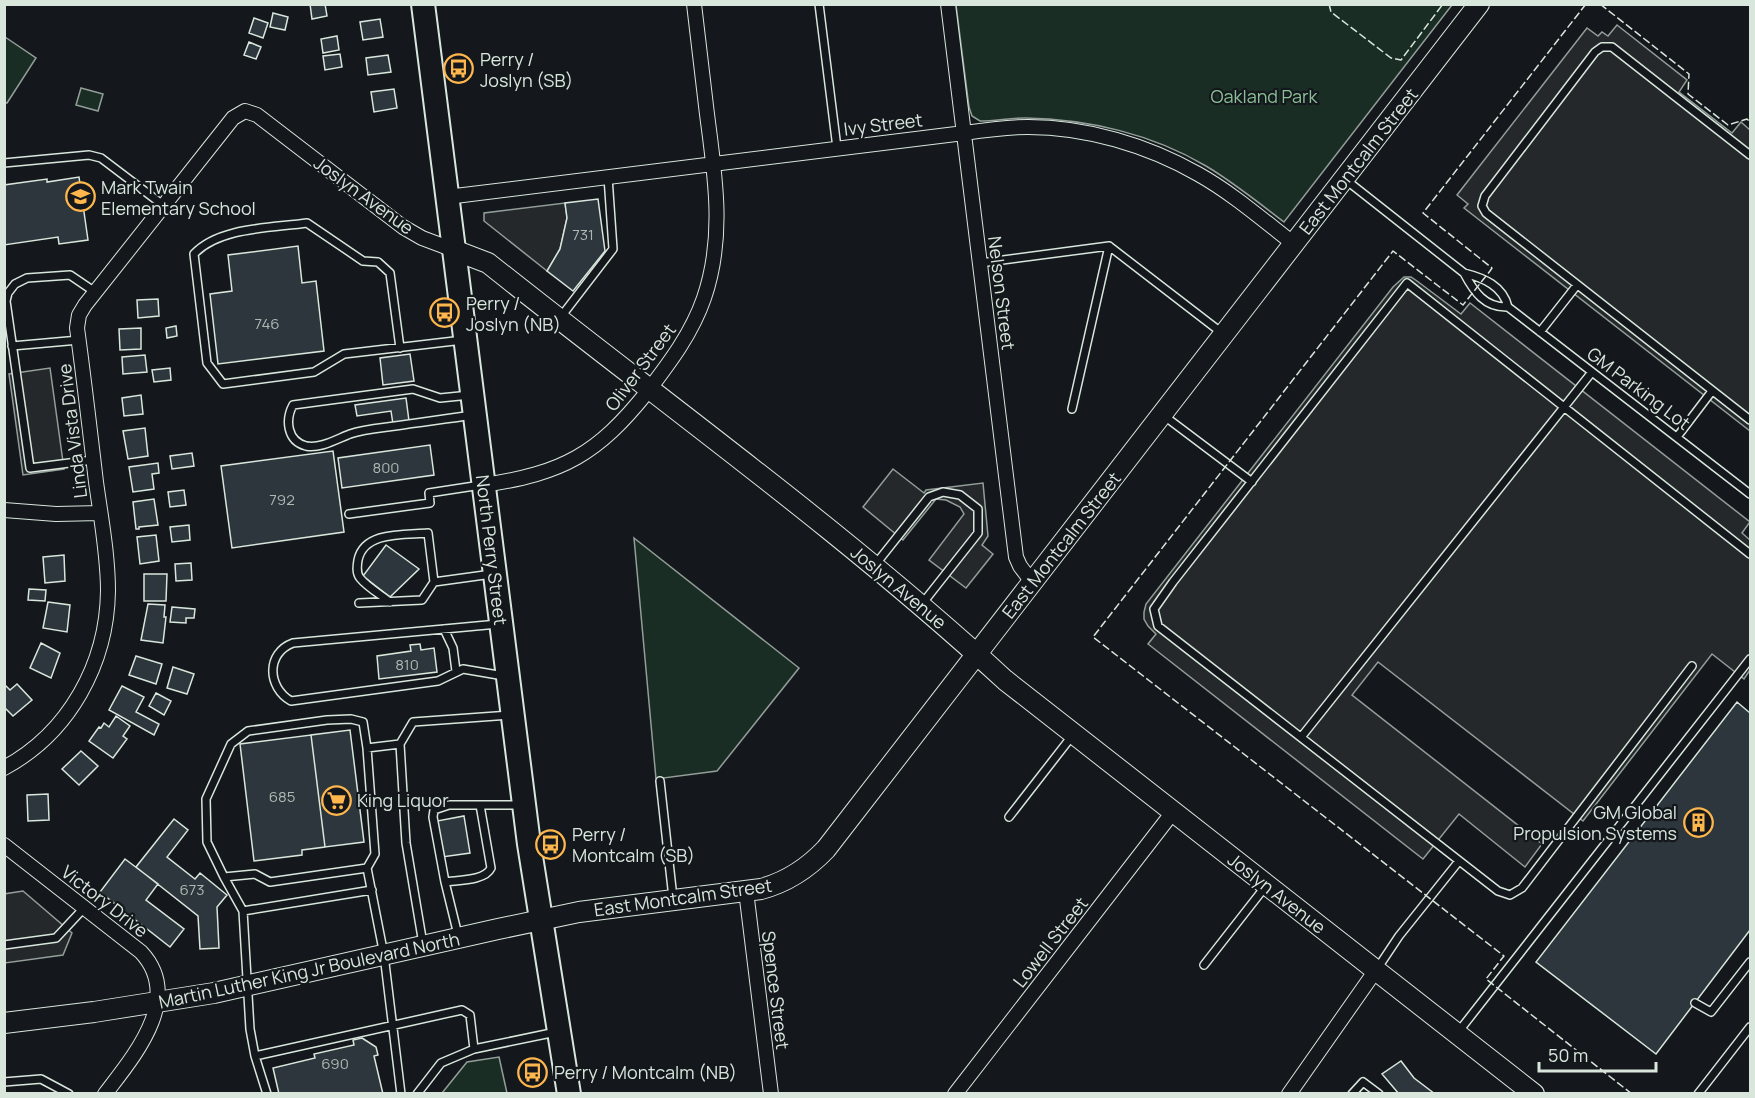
<svg xmlns="http://www.w3.org/2000/svg" width="1755" height="1098" font-family="Manrope,sans-serif">
  <style>
    .green { fill: #1a2d24; stroke: #939e99; stroke-width: 1.5 }
    .parking { fill: #24282b; stroke: #939e99; stroke-width: 1.5 }
    .building { fill: #2c363c; stroke: #d8e6dc; stroke-width: 1.5 }
    .lines { fill: none; stroke-linecap: round; stroke-linejoin: round }
    .lane-casing { stroke: #d8e6dc; stroke-width: 10 }
    .street-casing { stroke: #d8e6dc; stroke-width: 16 }
    .secondary-casing { stroke: #d8e6dc; stroke-width: 22 }
    .primary-casing { stroke: #d8e6dc; stroke-width: 26 }
    .lane { stroke: #14181c; stroke-width: 7 }
    .street { stroke: #14181c; stroke-width: 14 }
    .secondary { stroke: #14181c; stroke-width: 20 }
    .primary { stroke: #14181c; stroke-width: 22 }
    .fence { stroke: #d8e6dc; stroke-width: 1.5; stroke-dasharray: 8 3; stroke-linecap: butt }
    .labels { text-anchor: middle; dominant-baseline: central; stroke-width: 4.5; stroke-linejoin: round; paint-order: stroke }
    .number-label { font-size: 15px; fill: #adbab4 }
    .poi-label { font-size: 18px; fill: #d8e6dc; stroke: #14181c; text-anchor: start }
    .park-label { font-size: 18px; fill: #8ac095; stroke: #14181c }
    .street-label { font-size: 18px; fill: #d8e6dc; stroke: #14181c }
  </style>
  <rect width="100%" height="100%" fill="#14181c"/>
  <!-- green -->
  <path class="green" d="M956,5V4L1452,5L1284,222C1259,203 1233,182 1206,166C1152,134 1088,119 1025,118C1010,118 995,121 980,121L972,116L969,107Z
    M5,37L36,58L7,103L4,102Z
    M81,88L103,94L98,111L76,105Z
    M634,538L799,668L717,771L656,779Z
    M499,1057L507,1093H442L467,1062Z"/>
  <!-- parking -->
  <path class="parking" d="M1617,25L1687,80L1679,92L1732,133L1741,122L1750,130V431L1464,208L1468,204L1457,195L1587,28L1598,36L1602,32L1608,36Z
    M565,203L567,218L560,249L547,271L484,221V213Z
    M1404,277H1411L1417,281L1461,314L1470,303L1750,522L1742,533L1750,540V670L1744,679L1712,654L1583,821L1378,662L1352,695L1542,844L1525,867L1459,814L1423,859L1148,644L1156,634L1148,626L1144,619V612L1146,604L1393,287Z
    M50,368L64,469L23,475L9,374Z
    M893,469L924,493L926,490L983,483L988,536L982,545L993,554L966,588L929,560L964,514L960,507L946,500L936,499L903,540L863,507Z
    M23,891L72,933L63,955L5,963L4,894Z"/>
  <!-- building -->
  <path class="building" d="M310,4H325L327,16L312,19Z
    M273,13L288,17L285,30L270,27Z
    M254,18L268,23L263,38L249,33Z
    M380,19L383,37L363,40L360,22Z
    M337,36L339,50L323,53L321,39Z
    M249,42L261,47L256,59L244,55Z
    M340,54L342,67L325,70L323,56Z
    M388,55L391,72L368,75L366,58Z
    M394,89L397,108L374,112L371,92Z
    M79,177L88,240L59,244L58,237L4,245V185L47,179V182Z
    M598,199L605,251L573,291L547,271L560,249L567,218L565,203Z
    M298,246L302,283L316,281L324,351L218,364L210,294L232,291L228,255Z
    M158,299L159,316L138,318L137,300Z
    M176,326L177,336L167,338L166,328Z
    M141,328V349L120,350L119,329Z
    M410,354L414,381L383,385L380,358Z
    M145,355L147,372L123,374L122,357Z
    M170,368L171,380L154,382L152,370Z
    M141,395L143,414L124,416L122,398Z
    M406,398L409,421L393,424L391,411L357,416L355,405Z
    M145,428L148,456L128,459L123,431Z
    M430,445L434,475L342,488L338,458Z
    M333,451L344,532L232,548L221,466Z
    M192,453L194,466L172,469L170,456Z
    M158,463L159,473L152,474L154,489L133,492L129,467Z
    M184,490L186,505L170,507L168,492Z
    M154,499L158,525L139,527V529H136L133,502Z
    M189,525L190,540L172,542L170,527Z
    M156,535L159,561L140,564L137,537Z
    M386,545L419,569L390,597L363,576Z
    M64,555L65,581L45,583L43,557Z
    M191,563L192,580L176,581L175,564Z
    M144,574H167L166,601H144Z
    M29,589L46,590L45,601L28,600Z
    M48,602L70,605L67,632L43,628Z
    M148,604L165,605L164,617H166L163,643L141,640Z
    M172,607L195,609L194,618H186V623L170,622Z
    M41,643L60,653L51,678L30,668Z
    M420,644L421,650L434,648L437,672L379,679L377,656L411,651L410,645Z
    M136,656L162,664L156,684L129,675Z
    M173,667L194,674L187,694L167,688Z
    M4,684L10,690L17,684L32,700L13,716L4,707Z
    M122,686L144,697L136,712L159,724L154,735L109,710Z
    M156,693L171,701L164,715L149,706Z
    M1737,702L1750,713V930L1656,1054L1536,962Z
    M116,716L130,726L123,736L127,739L113,758L89,741L99,727L101,728L104,723L109,727Z
    M350,730L364,842L325,847L311,735Z
    M311,735L325,847L302,850V855L254,861L240,744Z
    M81,751L98,766L79,785L62,769Z
    M48,794L49,820L28,821L27,795Z
    M464,816L470,853L442,857L437,821Z
    M174,819L188,830L167,857L195,879L200,873L227,895L217,907L219,948L200,949L198,916L136,867Z
    M125,859L158,884L146,900L184,929L170,947L100,892Z
    M362,1038L376,1047L378,1055L374,1056L383,1094H279L273,1068L315,1058L314,1054L354,1045L353,1040Z
    M1401,1061L1414,1078L1435,1094H1399L1382,1074Z"/>
  <g class="lines">
    <defs>
      <path id="lane" d="M819,4L837,148
        M1750,155L1612,47H1602L1595,52L1485,196L1482,206L1486,213L1750,420
        M4,163L89,155L101,158L163,205
        M1346,180L1464,273C1484,278 1503,286 1508,307L1750,494
        M980,263L1109,246L1222,333
        M1464,273C1474,292 1485,308 1508,307
        M560,318L613,249L608,177
        M1540,332L1577,285
        M12,346L79,340
        M400,348L390,273L378,262L363,261L307,223C272,228 219,227 194,254L207,363L223,384L314,372L344,354L463,340
        M470,395L440,398L413,389L293,405C285,420 287,441 306,446C320,449 337,439 350,434C364,429 380,428 395,426C421,422 447,419 473,415
        M1072,409L1109,246
        M1163,415L1252,482
        M1677,437L1712,391
        M93,460L30,468L6,301L8,293L15,284L27,278L70,275L95,292
        M349,514L430,503L429,493L481,485
        M875,565L929,497L943,492L960,495L978,509V533L922,604
        M390,602C381,595 367,587 360,578C356,573 357,566 358,560C364,531 404,535 428,533L434,582L492,574
        M359,603L422,600L434,582
        M498,624L293,643C266,653 267,687 291,701L438,681L463,669L504,676
        M444,629L453,648L456,671
        M1692,666L1522,888L1510,895L1498,891L1158,626L1154,609L1173,582L1407,283L1750,554
        M1302,736L1592,372
        M367,748L400,744
        M660,781L673,898
        M1009,817L1072,736
        M224,877L207,842L206,799L231,744L248,731L327,720L351,719L363,722L367,748L375,854L367,868
        M445,882C458,880 485,881 491,868L480,805
        M243,911L372,890
        M458,935L445,882L433,817L434,810L449,805H521
        M423,944L406,843L400,744L413,722L510,715
        M4,945L56,938L84,908
        M1204,965L1265,887
        M1377,969L1399,936L1459,861
        M1695,1003L1711,1012L1750,962
        M1459,1031L1750,659
        M255,1056L462,1010L470,1015L474,1049
        M4,1082L41,1079L69,1094
        M267,1094L255,1056L250,1029L243,911L224,877L255,874L270,882L367,868L384,955L401,1094
        M417,1094L441,1063L474,1049L556,1032
        M1352,1094L1363,1082L1379,1094
        M1698,1094L1750,1027"/>
      <path id="street" d="M948,4L1016,557L1020,566L1032,582
        M447,197L964,133C985,130 1006,127 1028,127C1086,127 1147,145 1198,174C1232,193 1263,220 1294,244
        M484,485C563,473 597,455 648,391C670,362 692,333 704,298C724,240 716,182 708,122C703,83 699,44 694,4
        M4,510L56,514L100,513
        M4,768C69,733 107,664 108,591C108,555 101,518 96,482C90,431 84,379 77,328L79,315L85,305L233,118L245,111L257,115L403,227L422,238L454,250
        M4,845L141,952C184,998 134,1056 105,1094
        M746,891L771,1094
        M955,1094L1173,812
        M1289,1094L1376,970"/>
      <path id="secondary" d="M454,250L488,263C661,401 842,530 1005,680L1534,1094
        M4,1023L94,1012L214,993L498,929L579,912L761,889C787,882 807,869 826,849L1479,4"/>
      <path id="primary" d="M423,4L529,844L569,1094"/>
    </defs>
    <!-- lane casing -->
    <use href="#lane" class="lane-casing"/>
    <!-- street casing -->
    <use href="#street" class="street-casing"/>
    <!-- secondary casing -->
    <use href="#secondary" class="secondary-casing"/>
    <!-- primary casing -->
    <use href="#primary" class="primary-casing"/>
    <!-- lane -->
    <use href="#lane" class="lane"/>
    <!-- street -->
    <use href="#street" class="street"/>
    <!-- secondary -->
    <use href="#secondary" class="secondary"/>
    <!-- primary -->
    <use href="#primary" class="primary"/>
    <!-- fence -->
    <path class="fence" d="M1329,4L1331,12L1391,58L1401,60L1443,4
      M1586,4L1423,213L1492,268L1490,271L1463,305L1393,251L1093,637L1504,956L1486,979L1632,1094
      M1600,4L1689,74L1688,94L1728,125L1747,119L1750,122"/>
  </g>
  <!-- icons -->
  <defs>
    <symbol id="bus-ring" viewBox="-11 -11 22 22"><circle r="9.5" fill="#14181c" stroke="#ffb74d" stroke-width="1.5"/><path d="M-5-6H5V4H4V6H2V4H-2V6H-4V4H-5ZM-3.5-4V0h7V-4ZM-3.5 1.2v1.5H-2V1.2ZM2 1.2v1.5H3.5V1.2Z" fill="#ffb74d"/></symbol>
    <symbol id="school-ring" viewBox="-11 -11 22 22"><circle r="9.5" fill="#14181c" stroke="#ffb74d" stroke-width="1.5"/><path d="M0-5L7-2L0 1L-7-2ZM-4 1L0 2.5L4 1V4Q0 6-4 4Z" fill="#ffb74d"/></symbol>
    <symbol id="supermarket-ring" viewBox="-11 -11 22 22"><circle r="9.5" fill="#14181c" stroke="#ffb74d" stroke-width="1.5"/><path d="M-6-5.5h2.5l.6 2H6L4.5 2H-2.5L-4.4-4H-6ZM-1.5 3.2a1.3 1.3 0 1 0 .1 0ZM3 3.2a1.3 1.3 0 1 0 .1 0Z" fill="#ffb74d"/></symbol>
    <symbol id="building-ring" viewBox="-11 -11 22 22"><circle r="9.5" fill="#14181c" stroke="#ffb74d" stroke-width="1.5"/><path d="M-4-6H4V6H1V3H-1V6H-4ZM-2.5-4.3h1.7v1.8h-1.7ZM.8-4.3h1.7v1.8H.8ZM-2.5-1h1.7V.8h-1.7ZM.8-1h1.7V.8H.8Z" fill="#ffb74d"/></symbol>
  </defs>
  <g fill-rule="evenodd">
    <use href="#bus-ring" x="442" y="52" width="33" height="33"/>
    <use href="#school-ring" x="64" y="180" width="33" height="33"/>
    <use href="#bus-ring" x="428" y="296" width="33" height="33"/>
    <use href="#supermarket-ring" x="320" y="784" width="33" height="33"/>
    <use href="#building-ring" x="1682" y="806" width="33" height="33"/>
    <use href="#bus-ring" x="534" y="828" width="33" height="33"/>
    <use href="#bus-ring" x="516" y="1056" width="33" height="33"/>
  </g>
  <g class="labels">
    <!-- number labels -->
    <g class="number-label">
      <text x="583" y="234">731</text>
      <text x="267" y="323">746</text>
      <text x="386" y="467">800</text>
      <text x="282" y="499">792</text>
      <text x="407" y="664">810</text>
      <text x="282" y="796">685</text>
      <text x="192" y="889">673</text>
      <text x="335" y="1063">690</text>
    </g>
    <!-- poi labels -->
    <g class="poi-label">
      <text x="480" y="59">Perry /<tspan x="480" dy="21">Joslyn (SB)</tspan></text>
      <text x="101" y="187">Mark Twain<tspan x="101" dy="21">Elementary School</tspan></text>
      <text x="466" y="303">Perry /<tspan x="466" dy="21">Joslyn (NB)</tspan></text>
      <text x="357" y="800">King Liquor</text>
      <text x="1677" y="812" text-anchor="end">GM Global<tspan x="1677" dy="21">Propulsion Systems</tspan></text>
      <text x="572" y="834">Perry /<tspan x="572" dy="21">Montcalm (SB)</tspan></text>
      <text x="554" y="1072">Perry / Montcalm (NB)</text>
    </g>
    <!-- park labels -->
    <g class="park-label">
      <text x="1264" y="96">Oakland Park</text>
    </g>
    <!-- street labels -->
    <g class="street-label">
      <text transform="translate(883 124) rotate(-7)">Ivy Street</text>
      <text transform="translate(1358 161) rotate(-52)">East Montcalm Street</text>
      <text transform="translate(364 195) rotate(36)">Joslyn Avenue</text>
      <text transform="translate(1002 293) rotate(83)">Nelson Street</text>
      <text transform="translate(640 367) rotate(-53)">Oliver Street</text>
      <text transform="translate(1639 388) rotate(37)">GM Parking Lot</text>
      <text transform="translate(72 431) rotate(-97)">Linda Vista Drive</text>
      <text transform="translate(1061 545) rotate(-52)">East Montcalm Street</text>
      <text transform="translate(492 550) rotate(83)">North Perry Street</text>
      <text transform="translate(899 587) rotate(40)">Joslyn Avenue</text>
      <text transform="translate(1277 893) rotate(38)">Joslyn Avenue</text>
      <text transform="translate(683 897) rotate(-8)">East Montcalm Street</text>
      <text transform="translate(105 901) rotate(38)">Victory Drive</text>
      <text transform="translate(1050 942) rotate(-52)">Lowell Street</text>
      <text transform="translate(309 970) rotate(-12)">Martin Luther King Jr Boulevard North</text>
      <text transform="translate(776 990) rotate(83)">Spence Street</text>
    </g>
  </g>
  <!-- border -->
  <rect width="1755" height="1098" fill="none" stroke="#d8e6dc" stroke-width="12"/>
  <!-- scale -->
  <path d="M1539 1062v9h117v-9" fill="none" stroke="#d8e6dc" stroke-width="3"/>
  <text x="1548" y="1062" font-size="18" fill="#d8e6dc" stroke="#14181c" stroke-width="4.5" paint-order="stroke">50 m</text>
</svg>
